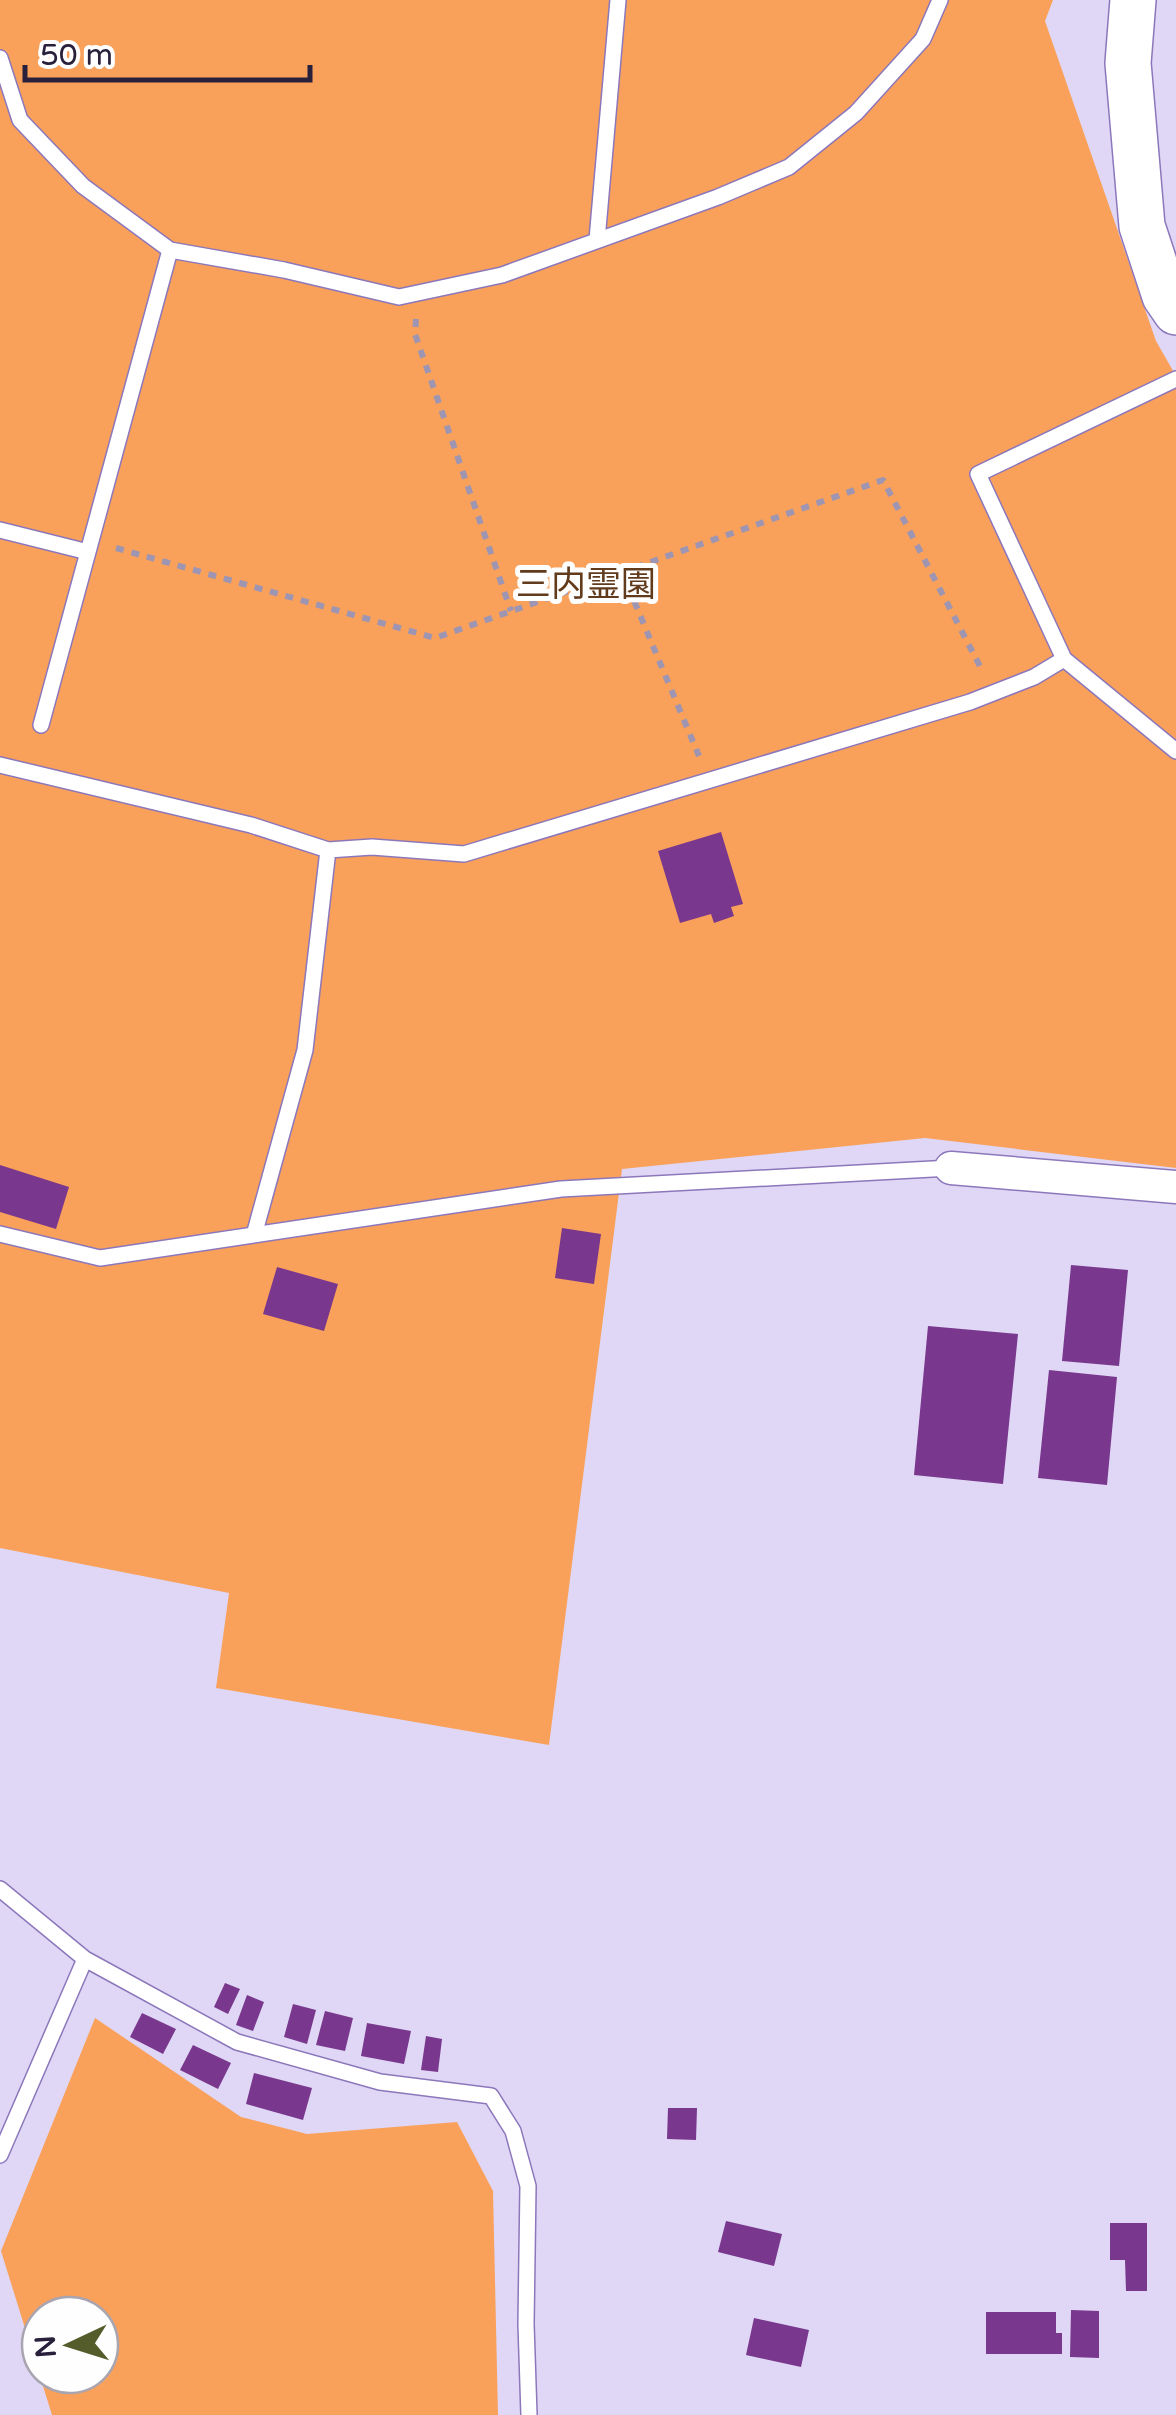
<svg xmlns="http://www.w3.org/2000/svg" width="1176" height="2415" font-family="'Varela Round','Noto Sans JP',sans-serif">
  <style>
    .green { fill: #f9a15b; fill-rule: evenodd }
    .building { fill: #79378d }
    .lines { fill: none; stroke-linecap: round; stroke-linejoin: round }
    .lane-casing { stroke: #8c77bb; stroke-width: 18 }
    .street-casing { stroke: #8c77bb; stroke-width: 35 }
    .secondary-casing { stroke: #8c77bb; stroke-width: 48 }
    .path { stroke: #9d95b2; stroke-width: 6; stroke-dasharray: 8 8; stroke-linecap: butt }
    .lane { stroke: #fff; stroke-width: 15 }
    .street { stroke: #fff; stroke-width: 32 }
    .secondary { stroke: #fff; stroke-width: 45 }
    .labels { text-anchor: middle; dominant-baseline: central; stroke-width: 10; stroke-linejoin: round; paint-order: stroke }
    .park-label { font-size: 35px; fill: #623b1c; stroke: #fefefe }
  </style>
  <rect width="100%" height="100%" fill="#dfd7f5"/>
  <!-- green -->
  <path class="green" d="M0,0H1053L1045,21L1156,341L1176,376V1168L925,1138L622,1169L549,1745L216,1688L229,1593L0,1548Z
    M95,2018L241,2117L307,2134L457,2122L493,2191L498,2415H52L1,2251ZM100,2315V2375H40V2315Z"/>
  <!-- building -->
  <path class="building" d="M721,832L743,904L731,907L734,916L714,923L711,914L680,923L658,851Z
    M0,1165L69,1187L56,1229L0,1212Z
    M562,1228L601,1234L594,1284L555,1278Z
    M1071,1265L1128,1270L1119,1366L1062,1361Z
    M277,1267L338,1284L324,1331L263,1314Z
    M928,1326L1018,1334L1003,1484L914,1475Z
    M1049,1370L1117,1377L1107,1485L1038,1478Z
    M225,1983L240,1989L228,2014L214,2007Z
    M247,1995L264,2002L253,2031L236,2025Z
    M293,2004L316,2010L307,2044L284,2037Z
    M325,2011L353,2018L345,2051L316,2045Z
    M142,2013L176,2029L163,2054L130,2037Z
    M367,2023L411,2031L404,2064L361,2056Z
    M426,2036L442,2039L438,2072L421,2070Z
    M193,2045L231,2063L218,2089L180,2070Z
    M254,2073L312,2088L303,2120L246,2104Z
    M668,2108H697L696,2140L667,2139Z
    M726,2221L782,2234L774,2266L718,2252Z
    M1110,2223H1147V2291H1126L1125,2260H1110Z
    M1071,2310L1099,2311V2358L1070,2357Z
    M986,2312H1056V2333H1062V2354H986Z
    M754,2318L809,2330L801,2367L746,2355Z"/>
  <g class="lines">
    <defs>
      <path id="lane" d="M0,58L20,120L83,186L170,250L284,270L399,297L502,275L718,197L789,167L856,113L923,39L940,0
        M597,240L618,0
        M0,530L88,552
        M1064,659L1176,751
        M41,725L170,250
        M0,765L251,825L328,850L372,847L464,854L970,702L1034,677L1064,659L978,474L1176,379
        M0,1234L100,1258L561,1189L951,1168
        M254,1235L305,1050L328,850
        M0,1889L85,1959L237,2042L380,2082L491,2096L513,2131L528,2186L526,2324L529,2415
        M0,2155L85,1959"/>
      <path id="street" d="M951,1168L1176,1187"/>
      <path id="secondary" d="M1133,0L1128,63L1142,226L1165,296L1176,312"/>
    </defs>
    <!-- lane casing -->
    <use href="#lane" class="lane-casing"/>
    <!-- street casing -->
    <use href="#street" class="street-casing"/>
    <!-- secondary casing -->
    <use href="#secondary" class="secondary-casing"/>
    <!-- path -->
    <path class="path" d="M416,319L415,334L511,611
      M116,548L435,638L883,480L983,672
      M622,572L699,756"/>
    <!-- lane -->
    <use href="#lane" class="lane"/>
    <!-- street -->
    <use href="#street" class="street"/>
    <!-- secondary -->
    <use href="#secondary" class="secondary"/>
  </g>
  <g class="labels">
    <!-- park labels -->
    <g class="park-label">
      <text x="586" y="585">三内霊園</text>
    </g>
  </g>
  <!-- north arrow -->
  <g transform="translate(70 2345) rotate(266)"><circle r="48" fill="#fefefe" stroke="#a9a5b0" stroke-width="2.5"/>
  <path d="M0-8L18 38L0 25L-18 38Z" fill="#545c2b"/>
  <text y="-15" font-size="28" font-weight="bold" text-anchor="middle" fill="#29203c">N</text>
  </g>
  <!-- scale -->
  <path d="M25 65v15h285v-15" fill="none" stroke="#29203c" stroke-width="5"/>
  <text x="40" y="65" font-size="30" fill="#29203c" stroke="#fefefe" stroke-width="8" paint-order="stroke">50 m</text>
</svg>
